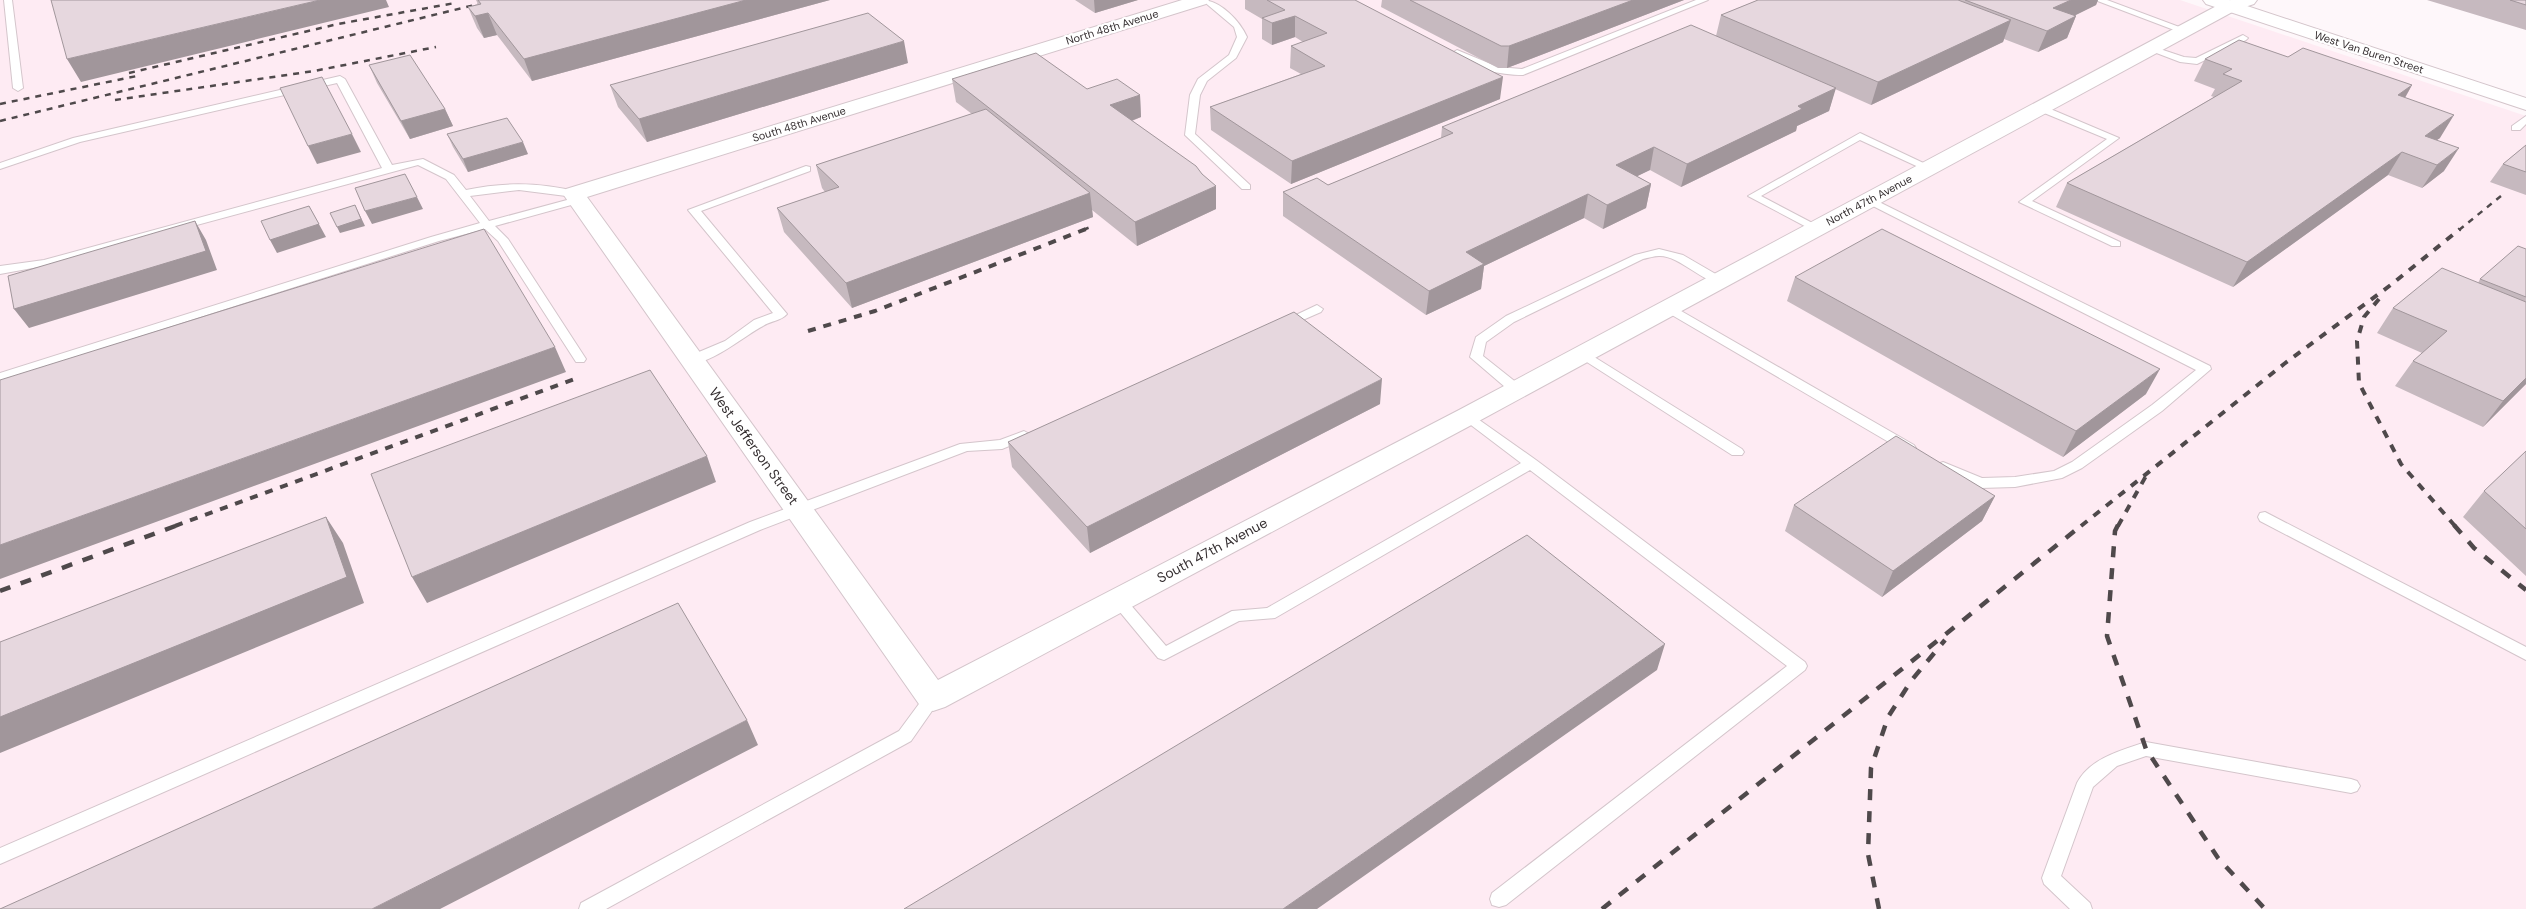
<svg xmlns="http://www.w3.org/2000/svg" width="2526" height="909" font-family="'DM Sans',sans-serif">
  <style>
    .built { fill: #feebf3 }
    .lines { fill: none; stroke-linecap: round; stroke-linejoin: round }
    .service-casing { stroke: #d4c5cb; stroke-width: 2 }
    .minor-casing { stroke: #d4c5cb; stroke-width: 2 }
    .primary-casing { stroke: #d4c5cb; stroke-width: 2 }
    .service { fill: #fff; fill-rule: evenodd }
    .minor { fill: #fff; fill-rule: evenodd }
    .primary { fill: #fff; fill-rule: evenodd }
    .rail-far2 { stroke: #4f494b; stroke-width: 2.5; stroke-dasharray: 6 6; stroke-linecap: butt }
    .rail-far1 { stroke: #4f494b; stroke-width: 4; stroke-dasharray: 8 8; stroke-linecap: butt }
    .rail { stroke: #4f494b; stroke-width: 4.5; stroke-dasharray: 11 11; stroke-linecap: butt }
    .wall { fill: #c6b9bf }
    .shaded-wall { fill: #a1969b }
    .building { fill: #e6d7de; stroke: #a1969b }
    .labels { text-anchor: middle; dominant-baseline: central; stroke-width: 4.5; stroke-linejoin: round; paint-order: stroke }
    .far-street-label { font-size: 11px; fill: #352f31; stroke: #fff }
    .street-label { font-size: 14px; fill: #352f31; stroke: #fff }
  </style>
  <rect width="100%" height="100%" fill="#fef7fa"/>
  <!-- built -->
  <path class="built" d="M0,0H2180L2526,116V909H0Z"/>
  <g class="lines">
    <defs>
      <path id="service" d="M4,0H12L23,88L18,91L13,88Z
        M1202,0C1220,0 1240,21 1247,37L1236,58L1207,81L1200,95L1195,134L1250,185V189H1242L1185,135L1190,95L1198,79L1229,55L1237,37L1234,27Z
        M1696,0H1708L1523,75C1501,75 1469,69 1452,53L1457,50L1498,67L1522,69Z
        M2095,0H2107L2190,31L2182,33Z
        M2243,35L2248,38L2246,40L2197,64L2180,62L2146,49L2151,46L2184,57L2196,58Z
        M340,76L345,79L392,165L423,159L454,175L466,190C503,182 540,182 578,192V196L574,197L519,190L470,196L489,221L578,197L583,200L582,202L495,226L508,239L586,359L584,362H576L498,241L485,229L439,241L0,381V373L431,237L480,223L446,179L418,165L49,265L0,274V266L44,260L382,168L337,83L80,142L0,169V163L73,138Z
        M2041,105L2119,138L2032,201L2120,242V246H2112L2019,202L2107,139L2037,110L2036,108Z
        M2526,116V124L2520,130H2512V126Z
        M1860,133L1934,168L1933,170H1925L1860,140L1761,196L1820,227V231L1816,232L1748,196Z
        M806,166L810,167V171L701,211L787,314C781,321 770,321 763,326C745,335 707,368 687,363L685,360L687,357L725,341L754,320L773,313L688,210Z
        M1869,197L2210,366L2211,369L2162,411L2082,468L2062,478L2015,487L1980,488L1938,470L1936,467L1938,464L1943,462L1982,478L2015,477L2054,471L2072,462L2152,405L2196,370L1865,202L1864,200Z
        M1659,249L1683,255L1726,280L1724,283C1707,287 1680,255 1659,256C1654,256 1648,258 1643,259L1514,322L1486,342L1483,356L1522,387L1524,390L1522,393H1512L1470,357L1476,337L1506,316L1635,255Z
        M1669,304L1914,445L1916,448L1914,451H1904L1665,311L1663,308L1665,305Z
        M1317,305L1323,309L1321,312L1289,326L1285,327L1279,323Z
        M1583,350L1742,449L1744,452L1742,455H1732L1579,357L1577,354Z
        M1468,412L1536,460L1805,662L1807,666L1805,670L1506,905L1499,907L1492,905L1490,899L1492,893L1787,666L1530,470L1275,618L1239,621L1164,660L1158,658L1110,600L1113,596H1123L1166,646L1232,611L1267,608L1521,463L1463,419L1461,416Z
        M1024,431L1031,435L1029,438L1002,449L967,451L760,530L0,864V848L750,522L960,444L1000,440Z
        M2265,512L2526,647V660L2260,521L2258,517L2260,513Z
        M933,691L939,693L941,698L911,741L606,909H579L581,903L899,731L927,693Z
        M2146,742L2351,779L2357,781L2360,786L2357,791L2351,793L2146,756L2117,766L2093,787L2061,876L2090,903L2092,909H2070L2044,884L2042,878L2077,783C2090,758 2122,750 2146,742Z"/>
      <path id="minor" d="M1182,0H1209L1206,4L587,197L938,680L1459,410L2224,2L2231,0H2257L2254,4L2236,10L1477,422L945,707L933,711L921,707L563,194L566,189Z"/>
      <path id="primary" d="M2203,0H2229L2526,98V110L2206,4Z"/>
    </defs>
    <!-- service casing -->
    <use href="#service" class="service-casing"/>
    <!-- minor casing -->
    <use href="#minor" class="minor-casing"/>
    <!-- primary casing -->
    <use href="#primary" class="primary-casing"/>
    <!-- service -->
    <use href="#service" class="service"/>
    <!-- minor -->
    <use href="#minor" class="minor"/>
    <!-- primary -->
    <use href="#primary" class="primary"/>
    <!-- rail-far2 -->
    <path class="rail-far2" d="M129,73L338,24L455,3
      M115,100L314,71L436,47
      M0,104L137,76
      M0,121L495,0
      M1083,230L1093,226
      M2459,230L2501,196"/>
    <!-- rail-far1 -->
    <path class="rail-far1" d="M2379,299L2364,317L2357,341L2359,383L2401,464L2455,526
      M808,331L875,311L1086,229
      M175,526L580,377
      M2081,526L2284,364L2392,284L2460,229
      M2118,526L2146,476"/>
    <!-- rail -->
    <path class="rail" d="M2118,525L2115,531L2107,636L2146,749L2218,858L2265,909
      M2454,525L2474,548L2526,590
      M0,591L178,525
      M1602,909L2082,525
      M1879,909L1868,854L1871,768L1888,717L1911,681L1945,640"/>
  </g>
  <!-- wall -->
  <path class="wall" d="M476,0H830L532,81L497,35L484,38L477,28L468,7L478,4Z
    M1075,0H1138L1095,13Z
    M1245,0H1355L1500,99L1291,184L1211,130L1210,107L1301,74L1290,68L1291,46L1303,42L1295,37L1272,45L1262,39V19L1245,9Z
    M1382,0H1684L1507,68H1498L1381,7Z
    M1758,0H2098L2096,5L2074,16H2076L2067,38L2038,52L2004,39L2003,42L1871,105L1835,89L1829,111L1797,126L1796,131L1681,187L1650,170L1637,176L1651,184L1646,208L1603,229L1584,218L1484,266L1481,289L1426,315L1283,216V192L1328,185L1441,138L1442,127L1716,36L1721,15Z
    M2427,0H2526V30Z
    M2288,57L2412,85L2405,98L2440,138L2436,140L2444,171L2422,188L2388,175L2233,287L2056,207L2067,183L2214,97L2211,96L2215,89L2194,81L2205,59Z
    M908,63L647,142L618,107L610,85Z
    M369,65L445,109L453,126L410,139L377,83Z
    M952,79L1087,89L1140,95L1141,117L1132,121L1216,209L1137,246L1092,210L1093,217L852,308L784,232L777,208L825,192L822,188L816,165L972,114L956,102Z
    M447,134L528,154L468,172L453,147Z
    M2526,145V195L2490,182L2503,164Z
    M2526,249V384L2483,427L2395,386L2413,361L2422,353L2377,333L2393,308L2478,283L2480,279Z
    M1795,277L2146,394L2063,457L1787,301Z
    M1380,404L1090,553L1012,467L1008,442Z
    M2526,451V576L2463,517L2484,491Z
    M1995,496L1982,521L1882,597L1785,531L1794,505Z"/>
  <!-- shaded-wall -->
  <path class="shaded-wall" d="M320,0H386L389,7L81,82L67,59Z
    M746,0H830L532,81L524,59Z
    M1094,0H1138L1095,13Z
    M1633,0H1684L1507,68L1509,46Z
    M2071,0H2098L2096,5L2045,30L2053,8Z
    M488,13L497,35L484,38L475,16Z
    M1295,16V37L1272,45V23Z
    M2076,16L2067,38L2038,52L2047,31Z
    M2011,20L2003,42L1871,105L1878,82Z
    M904,41L908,63L647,142L639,119Z
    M1503,77L1500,99L1291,184L1292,161Z
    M2412,85L2399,108L2398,95Z
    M1836,88L1829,111L1797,126L1796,131L1681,187L1687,164L1798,106Z
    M1140,95L1141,117L1112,128L1110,105Z
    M445,109L453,126L410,139L401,121Z
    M2454,115L2440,138L2414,156L2425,136Z
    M352,134L361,152L317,164L308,146Z
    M523,142L528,154L468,172L463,159Z
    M1654,147L1650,170L1611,189L1616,165Z
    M2459,148L2444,171L2422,188L2437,165Z
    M2402,152L2388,175L2233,287L2247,262Z
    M1651,184L1646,208L1603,229L1607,205Z
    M1216,186V209L1137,246L1135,222Z
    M1090,193L1093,217L852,308L846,283Z
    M1588,194L1584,218L1484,266L1481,289L1426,315L1429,291L1466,252Z
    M417,197L423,209L372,224L365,211Z
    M355,205L365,226L340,233L337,227Z
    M309,206L326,237L277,253L270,240Z
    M195,221L206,240L217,270L29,328L14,309Z
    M555,347L566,372L0,579V545Z
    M2160,369L2146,394L2063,457L2076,431Z
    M2526,378V384L2483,427L2503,401Z
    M1382,379L1380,404L1090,553L1087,527Z
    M707,456L716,482L427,603L412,577Z
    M1995,496L1982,521L1882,597L1893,571Z
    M326,517L343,543L364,603L0,753V717Z
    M1665,644L1657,670L1317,909H1283Z
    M747,720L758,745L440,909H372Z"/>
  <!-- building -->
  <path class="building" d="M51,0H320L67,59Z
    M478,0H746L524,59L488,13L475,16L468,7L481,4Z
    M1267,0H1355L1503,77L1292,161L1210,107L1325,66L1291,46L1327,33L1295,16L1272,23L1262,18L1285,10Z
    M1410,0H1633L1509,46H1501Z
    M1758,0H1958L2011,20L1878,82L1721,15Z
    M1965,0H2071L2053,8L2076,16L2047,31Z
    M2510,0H2526V5Z
    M868,13L904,41L639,119L610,85Z
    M1691,25L1836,88L1798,106L1802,109L1687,164L1654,147L1616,165L1651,184L1607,205L1588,194L1466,252L1484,264L1429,291L1283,192L1317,178L1328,185L1453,133L1442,127Z
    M2239,40L2288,57L2303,48L2412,85L2398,95L2454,115L2425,136L2459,148L2437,165L2402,152L2247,262L2067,183L2242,81L2223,74L2232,69L2205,59Z
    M1036,53L1087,89L1117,79L1140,95L1110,105L1196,166L1202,174L1216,186L1135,222L952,79Z
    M410,55L445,109L401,121L369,65Z
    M322,77L352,134L308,146L280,88Z
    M986,109L1090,193L846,283L777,208L839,187L816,165Z
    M507,118L523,142L463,159L447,134Z
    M2526,145V172L2503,164Z
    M405,174L417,197L365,211L355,188Z
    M355,205L361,219L337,227L330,213Z
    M309,206L319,224L270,240L261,221Z
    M195,221L206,251L14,309L8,276Z
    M484,229L555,347L0,545V380Z
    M1882,229L2160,369L2076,431L1795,277Z
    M2518,246L2526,249V297L2480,279Z
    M2442,268L2526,302V378L2503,401L2413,361L2447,331L2393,308Z
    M1294,312L1382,379L1087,527L1008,442Z
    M650,370L707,456L412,577L371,474Z
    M1896,436L1995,496L1893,571L1794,505Z
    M2526,451V529L2484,491Z
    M326,517L347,577L0,717V642Z
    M1527,535L1665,644L1283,909H904Z
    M678,603L747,720L372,909H0Z"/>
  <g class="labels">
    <!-- far-street labels -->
    <g class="far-street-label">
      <text transform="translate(1112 27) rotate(-17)">North 48th Avenue</text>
      <text transform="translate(2369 52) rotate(18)">West Van Buren Street</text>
      <text transform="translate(799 124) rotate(-17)">South 48th Avenue</text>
      <text transform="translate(1869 200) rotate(-28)">North 47th Avenue</text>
    </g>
    <!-- street labels -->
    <g class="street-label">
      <text transform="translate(754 446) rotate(54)">West Jefferson Street</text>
      <text transform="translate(1212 550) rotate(-28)">South 47th Avenue</text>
    </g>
  </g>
</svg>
